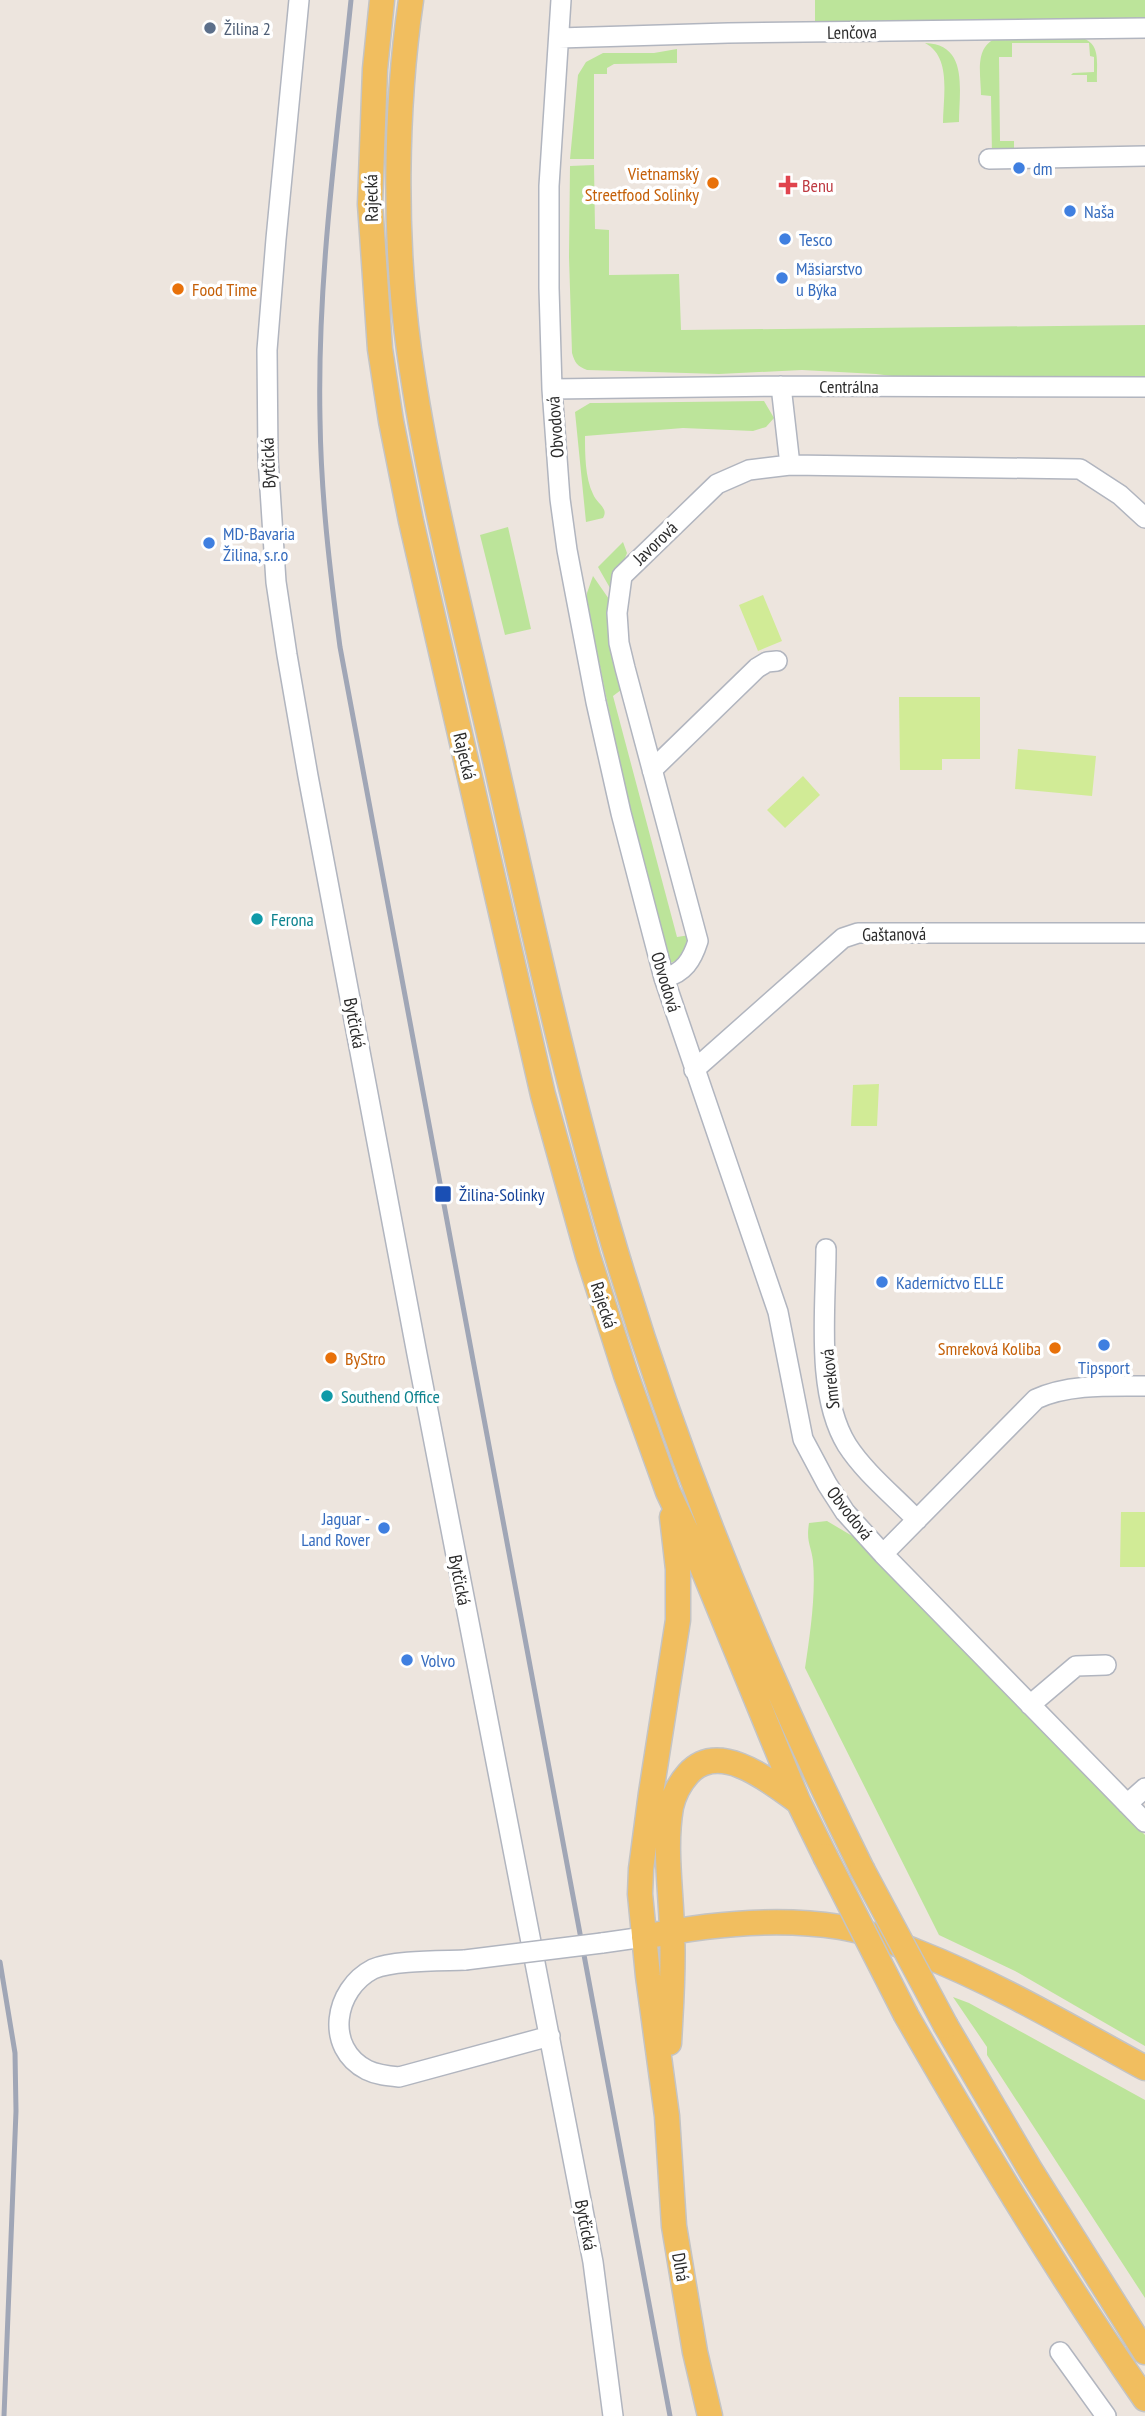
<svg xmlns="http://www.w3.org/2000/svg" width="1145" height="2416" font-family="'PT Sans Narrow',sans-serif">
  <style>
    .green { fill: #bce49a }
    .pitch { fill: #d1eb96 }
    .lines { fill: none; stroke-linecap: round; stroke-linejoin: round }
    .minor-casing { stroke: #b1b5bf; stroke-width: 22 }
    .major-casing { stroke: #c4c4c4; stroke-width: 27 }
    .minor { stroke: #fff; stroke-width: 19 }
    .major { stroke: #f1be5f; stroke-width: 24 }
    .rail { stroke: #a0a6b6; stroke-width: 5 }
    .minor-bridge-casing { stroke: #b1b5bf; stroke-width: 22; stroke-linecap: butt }
    .major-bridge-casing { stroke: #c4c4c4; stroke-width: 27; stroke-linecap: butt }
    .minor-bridge { stroke: #fff; stroke-width: 19 }
    .major-bridge { stroke: #f1be5f; stroke-width: 24 }
    .service-dot { fill: #5c6f8a; stroke: #fff; stroke-width: 2.5 }
    .shop-dot { fill: #3f7fe0; stroke: #fff; stroke-width: 2.5 }
    .food-dot { fill: #e8710a; stroke: #fff; stroke-width: 2.5 }
    .health-dot { fill: #e0444e; stroke: #fff; stroke-width: 2.5 }
    .culture-dot { fill: #0f9aa8; stroke: #fff; stroke-width: 2.5 }
    .transit-dot { fill: #1a4fb4; stroke: #fff; stroke-width: 2.5 }
    .labels { text-anchor: middle; dominant-baseline: central; stroke-width: 7; stroke-linejoin: round; paint-order: stroke }
    .service-label { font-size: 18px; fill: #4e5e75; stroke: #fff; text-anchor: start }
    .street-label { font-size: 18px; fill: #2b2b2b; stroke: #fff }
    .shop-label { font-size: 18px; fill: #366cbe; stroke: #fff; text-anchor: start }
    .food-label { font-size: 18px; fill: #c56008; stroke: #fff; text-anchor: end }
    .health-label { font-size: 18px; fill: #be3a42; stroke: #fff; text-anchor: start }
    .culture-label { font-size: 18px; fill: #0d838f; stroke: #fff; text-anchor: start }
    .transit-label { font-size: 18px; fill: #164399; stroke: #fff; text-anchor: start }
  </style>
  <rect width="100%" height="100%" fill="#ede5de"/>
  <!-- green -->
  <path class="green" d="M815,0H1145V20L815,24Z
    M1082,38C1102,44 1096,65 1097,82H1087V75H1071L1073,73L1094,72V57L1090,56L1089,43H1012V57H999L1000,141H1014V155H992L991,96L981,95C981,76 974,48 995,39Z
    M925,43C969,44 959,91 959,122L943,123C943,97 952,57 925,43Z
    M677,49V63L614,64L607,68V74H594V159H570L578,75L586,62L603,53H654Z
    M594,165L595,229L609,230V275L679,274L681,330L1145,325V380L908,378L876,374L802,370L719,374L587,370C577,366 575,363 572,353L569,257L570,166Z
    M764,401L774,418L766,427L753,431L683,428L585,436C585,454 585,478 593,494C597,504 609,508 603,518L586,522L575,412L590,403H599Z
    M508,527L531,629L505,635L480,535Z
    M623,542L627,553L613,587L610,588L598,567Z
    M593,576L611,602L621,690L613,696L677,937L690,935V941L681,959L670,963L624,784L587,603V593Z
    M827,1521L854,1537L1145,1835V2046L1015,1971L939,1935L805,1668C810,1635 816,1594 813,1561C811,1545 806,1542 809,1523Z
    M953,1997L969,2003L1145,2100V2298L987,2055V2047Z"/>
  <!-- pitch -->
  <path class="pitch" d="M763,595L782,641L758,651L739,605Z
    M899,697H980V759H942V770H900Z
    M1018,749L1096,756L1092,796L1015,789Z
    M803,776L820,795L785,828L767,810Z
    M879,1084L877,1126H851L853,1085Z
    M1121,1512H1145V1567H1120Z"/>
  <g class="lines">
    <defs>
      <path id="minor" d="M299,0L276,239L267,350L268,458L276,582L287,655L308,776L417,1354L593,2262L613,2416
        M561,0L549,186V288L552,389L560,499L567,550L596,702L621,813L664,978L778,1312L803,1439L827,1484L845,1512L883,1554L1145,1822
        M559,38L728,33L1145,28
        M989,159L1145,156
        M781,386L790,465
        M552,389L781,386L1145,387
        M652,770L757,668L767,662L777,661
        M664,978C684,973 692,960 698,941L625,668L619,643L617,613L622,576L717,484L749,470L790,465L1080,469L1120,495L1145,518
        M694,1070L843,938L858,933H1145
        M826,1249C826,1308 815,1393 847,1445C865,1473 894,1496 917,1520
        M883,1554L1036,1399C1068,1384 1110,1386 1145,1386
        M1030,1705L1076,1666L1106,1665
        M1127,1804L1145,1788
        M602,1943L644,1937
        M465,1960C442,1961 393,1960 373,1969C334,1989 324,2048 367,2070C377,2075 388,2076 399,2077L550,2036
        M1060,2352L1106,2416"/>
      <path id="major" d="M382,0L375,69L370,204L380,349L391,421L411,521L543,1095L588,1256L626,1375L668,1492L693,1545L798,1801L825,1856
        M411,0C395,110 394,240 409,350C428,486 463,618 493,751C529,910 563,1069 608,1225C672,1446 760,1663 862,1869
        M672,1517L678,1569V1620L651,1793L641,1869L640,1894L648,1976L667,2116L674,2226L695,2352L710,2416
        M644,1937C708,1924 776,1917 840,1927C866,1931 892,1942 917,1952C996,1983 1070,2027 1145,2068
        M906,2015C981,2146 1059,2275 1145,2399
        M946,2026L1031,2171L1145,2352
        M669,2043C671,2005 674,1968 672,1930C671,1890 664,1847 671,1807C674,1794 680,1783 688,1774C719,1739 771,1782 797,1801"/>
    </defs>
    <!-- minor casing -->
    <use href="#minor" class="minor-casing"/>
    <!-- major casing -->
    <use href="#major" class="major-casing"/>
    <!-- minor -->
    <use href="#minor" class="minor"/>
    <!-- major -->
    <use href="#major" class="major"/>
    <!-- rail -->
    <path class="rail" d="M351,0C337,139 317,279 320,419C321,496 330,572 340,647L670,2416
      M0,1962L15,2053L16,2111L4,2416"/>
    <defs>
      <path id="minor-bridge" d="M465,1960L602,1943"/>
      <path id="major-bridge" d="M825,1856L906,2015
        M862,1869L946,2026"/>
    </defs>
    <!-- minor-bridge casing -->
    <use href="#minor-bridge" class="minor-bridge-casing"/>
    <!-- major-bridge casing -->
    <use href="#major-bridge" class="major-bridge-casing"/>
    <!-- minor-bridge -->
    <use href="#minor-bridge" class="minor-bridge"/>
    <!-- major-bridge -->
    <use href="#major-bridge" class="major-bridge"/>
  </g>
  <!-- markers -->
  <circle class="service-dot" cx="210" cy="28" r="7"/>
  <g class="shop-dot">
    <circle cx="1019" cy="168" r="7"/>
    <circle cx="1070" cy="211" r="7"/>
    <circle cx="785" cy="239" r="7"/>
    <circle cx="782" cy="278" r="7"/>
    <circle cx="209" cy="543" r="7"/>
    <circle cx="882" cy="1282" r="7"/>
    <circle cx="1104" cy="1345" r="7"/>
    <circle cx="384" cy="1528" r="7"/>
    <circle cx="407" cy="1660" r="7"/>
  </g>
  <g class="food-dot">
    <circle cx="713" cy="183" r="7"/>
    <circle cx="178" cy="289" r="7"/>
    <circle cx="1055" cy="1348" r="7"/>
    <circle cx="331" cy="1358" r="7"/>
  </g>
  <path class="health-dot" d="M784.5 174.5h7v7h7v7h-7v7h-7v-7h-7v-7h7z"/>
  <g class="culture-dot">
    <circle cx="257" cy="919" r="7"/>
    <circle cx="327" cy="1396" r="7"/>
  </g>
  <rect class="transit-dot" x="434" y="1185" width="18" height="18" rx="3.5"/>
  <g class="labels">
    <!-- service labels -->
    <g class="service-label">
      <text x="224" y="28">Žilina 2</text>
    </g>
    <!-- street labels -->
    <g class="street-label">
      <text transform="translate(852 32) rotate(-1)">Lenčova</text>
      <text transform="translate(371 198) rotate(-91)">Rajecká</text>
      <text x="849" y="386">Centrálna</text>
      <text transform="translate(555 427) rotate(-94)">Obvodová</text>
      <text transform="translate(268 463) rotate(-92)">Bytčická</text>
      <text transform="translate(655 543) rotate(-44)">Javorová</text>
      <text transform="translate(465 756) rotate(77)">Rajecká</text>
      <text transform="translate(894 934) rotate(-1)">Gaštanová</text>
      <text transform="translate(666 982) rotate(73)">Obvodová</text>
      <text transform="translate(355 1023) rotate(79)">Bytčická</text>
      <text transform="translate(604 1305) rotate(72)">Rajecká</text>
      <text transform="translate(830 1379) rotate(-96)">Smreková</text>
      <text transform="translate(850 1513) rotate(52)">Obvodová</text>
      <text transform="translate(460 1580) rotate(79)">Bytčická</text>
      <text transform="translate(586 2225) rotate(79)">Bytčická</text>
      <text transform="translate(681 2267) rotate(80)">Dlhá</text>
    </g>
    <!-- shop labels -->
    <g class="shop-label">
      <text x="1033" y="168">dm</text>
      <text x="1084" y="211">Naša</text>
      <text x="799" y="239">Tesco</text>
      <text x="796" y="268">Mäsiarstvo<tspan x="796" dy="21">u Býka</tspan></text>
      <text x="223" y="533">MD-Bavaria<tspan x="223" dy="21">Žilina, s.r.o</tspan></text>
      <text x="896" y="1282">Kaderníctvo ELLE</text>
      <text x="1104" y="1367" text-anchor="middle">Tipsport</text>
      <text x="370" y="1518" text-anchor="end">Jaguar -<tspan x="370" dy="21">Land Rover</tspan></text>
      <text x="421" y="1660">Volvo</text>
    </g>
    <!-- food labels -->
    <g class="food-label">
      <text x="699" y="173">Vietnamský<tspan x="699" dy="21">Streetfood Solinky</tspan></text>
      <text x="192" y="289" text-anchor="start">Food Time</text>
      <text x="1041" y="1348">Smreková Koliba</text>
      <text x="345" y="1358" text-anchor="start">ByStro</text>
    </g>
    <!-- health labels -->
    <g class="health-label">
      <text x="802" y="185">Benu</text>
    </g>
    <!-- culture labels -->
    <g class="culture-label">
      <text x="271" y="919">Ferona</text>
      <text x="341" y="1396">Southend Office</text>
    </g>
    <!-- transit labels -->
    <g class="transit-label">
      <text x="459" y="1194">Žilina-Solinky</text>
    </g>
  </g>
</svg>
